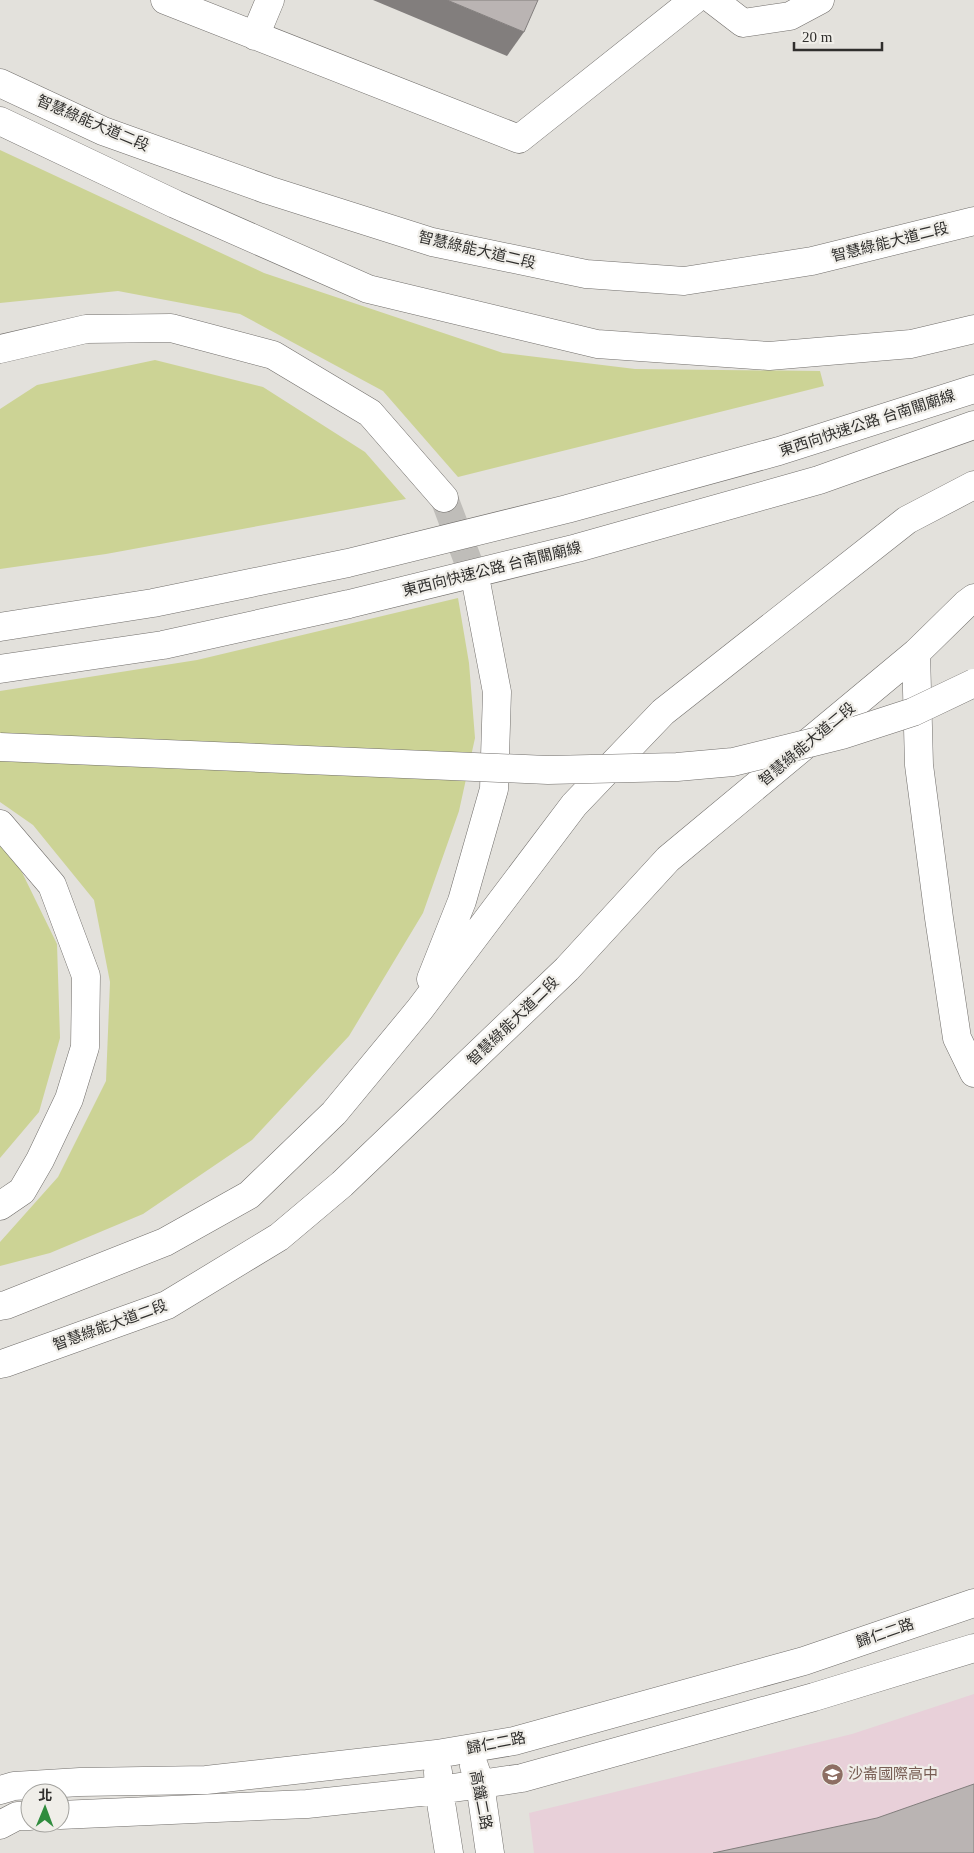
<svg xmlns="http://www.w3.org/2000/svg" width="974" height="1853" font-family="'Times New Roman','Noto Sans TC',serif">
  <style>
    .education { fill: #e8d0d9 }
    .green { fill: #ccd395 }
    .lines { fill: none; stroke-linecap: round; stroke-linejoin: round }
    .highway-tunnel { stroke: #bfbdb9; stroke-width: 28; stroke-dasharray: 28 14; stroke-linecap: butt }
    .minor-casing { stroke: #716e6b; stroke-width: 29 }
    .highway-casing { stroke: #716e6b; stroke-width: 29 }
    .minor { stroke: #fff; stroke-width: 28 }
    .highway { stroke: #fff; stroke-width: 28 }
    .highway-bridge-casing { stroke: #716e6b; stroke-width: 29; stroke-linecap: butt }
    .highway-bridge { stroke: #fff; stroke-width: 28 }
    .shaded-wall { fill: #827e7d }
    .building { fill: #bab4b3; stroke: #827e7d }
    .labels { text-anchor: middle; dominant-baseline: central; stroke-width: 4.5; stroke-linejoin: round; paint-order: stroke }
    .street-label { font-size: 15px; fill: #302f2d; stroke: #f0eee9 }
    .education-label { font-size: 15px; fill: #785e54; stroke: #f0eee9; text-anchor: start }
  </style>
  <rect width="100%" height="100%" fill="#e3e1dc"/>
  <!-- education -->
  <path class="education" d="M974,1694V1853H534L529,1813L852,1734Z"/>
  <!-- green -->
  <path class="green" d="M0,150L264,273L503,353L635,369L820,371L824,386L458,477L383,391L240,314L118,291L0,303Z
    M155,360L263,387L365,452L406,499L106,554L0,569V409L37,385Z
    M458,598L469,663L475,738L459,811L423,913L349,1036L252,1140L143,1214L50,1253L0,1266V1242L58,1177L106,1081L110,982L94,900L33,825L0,802V691L197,660Z
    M0,846L14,856L57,944L60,1038L39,1112L0,1158Z"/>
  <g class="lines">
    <!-- highway-tunnel -->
    <path class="highway-tunnel" d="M444,498L476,582"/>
    <defs>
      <path id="minor" d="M165,0L519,139L694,0
        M713,0L743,23L790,16L820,0
        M255,36L270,0
        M0,83L103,131L268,190L432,242L586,274L684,281L812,261L974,221
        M916,653L919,765L939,918L957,1038L974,1073
        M0,1364L5,1363L167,1305L279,1237L342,1184L567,969L668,859L916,653L966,604L974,598
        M474,1766L480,1784L490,1853
        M438,1772L439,1790L449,1853
        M0,1790L14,1786L80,1782L206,1780L437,1754L514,1741L804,1661L974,1603
        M60,1815L307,1804L439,1790L522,1778L814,1697L974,1648
        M0,1825L17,1816H30"/>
      <path id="highway" d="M0,121L175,204L368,289L597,344L769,356L911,344L974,329
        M0,349L86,329L171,328L273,355L370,413L444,498
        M0,627L153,603L348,563L567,509L779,451L974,389
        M0,669L163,645L349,604L577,548L819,480L974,425
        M0,824L52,885L86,976L85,1047L69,1099L40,1160L22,1191L0,1206
        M431,979L462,901L494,789L497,692L476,582
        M0,1306L6,1305L165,1242L249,1195L334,1113L420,1009L574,805L663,712L907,520L974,485"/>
    </defs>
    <!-- minor casing -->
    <use href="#minor" class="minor-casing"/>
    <!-- highway casing -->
    <use href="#highway" class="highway-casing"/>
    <!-- minor -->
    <use href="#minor" class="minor"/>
    <!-- highway -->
    <use href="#highway" class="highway"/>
    <defs>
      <path id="highway-bridge" d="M0,747L548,770L677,767L733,762L842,735L913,712L974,683"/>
    </defs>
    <!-- highway-bridge casing -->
    <use href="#highway-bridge" class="highway-bridge-casing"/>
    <!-- highway-bridge -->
    <use href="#highway-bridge" class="highway-bridge"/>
  </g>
  <!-- shaded-wall -->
  <path class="shaded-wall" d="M373,0H447L524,32L507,56Z"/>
  <!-- building -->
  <path class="building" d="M447,0H538L524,32Z
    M974,1784V1853H713L877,1818Z"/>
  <!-- icons -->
  <defs>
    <symbol id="school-disc" viewBox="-11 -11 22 22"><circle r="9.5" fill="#8d6e63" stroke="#f0eee9"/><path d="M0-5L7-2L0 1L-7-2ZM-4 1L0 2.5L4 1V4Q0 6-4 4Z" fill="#fff"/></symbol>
  </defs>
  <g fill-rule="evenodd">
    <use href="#school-disc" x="820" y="1762" width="25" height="25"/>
  </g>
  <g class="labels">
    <!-- street labels -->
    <g class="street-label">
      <text transform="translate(93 123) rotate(23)">智慧綠能大道二段</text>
      <text transform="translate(890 242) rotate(-14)">智慧綠能大道二段</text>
      <text transform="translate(477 250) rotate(13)">智慧綠能大道二段</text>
      <text transform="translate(867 423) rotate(-18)">東西向快速公路 台南關廟線</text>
      <text transform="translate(492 569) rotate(-14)">東西向快速公路 台南關廟線</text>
      <text transform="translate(807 744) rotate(-40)">智慧綠能大道二段</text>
      <text transform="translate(513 1021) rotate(-44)">智慧綠能大道二段</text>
      <text transform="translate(110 1325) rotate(-20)">智慧綠能大道二段</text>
      <text transform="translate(885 1633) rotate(-19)">歸仁二路</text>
      <text transform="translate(496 1743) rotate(-11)">歸仁二路</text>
      <text transform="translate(481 1800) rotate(79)">高鐵二路</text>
    </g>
    <!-- education labels -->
    <g class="education-label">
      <text x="848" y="1774">沙崙國際高中</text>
    </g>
  </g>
  <!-- north arrow -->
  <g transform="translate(45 1808) rotate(1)"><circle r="24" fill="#f0eee9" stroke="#a3a29e"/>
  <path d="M0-4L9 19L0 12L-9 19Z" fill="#308c3e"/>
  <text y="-8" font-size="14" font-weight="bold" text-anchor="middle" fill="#302f2d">北</text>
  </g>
  <!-- scale -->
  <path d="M794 42v8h88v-8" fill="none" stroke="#302f2d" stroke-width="2.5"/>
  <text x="802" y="42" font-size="15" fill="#302f2d" stroke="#f0eee9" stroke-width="4" paint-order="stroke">20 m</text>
</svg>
